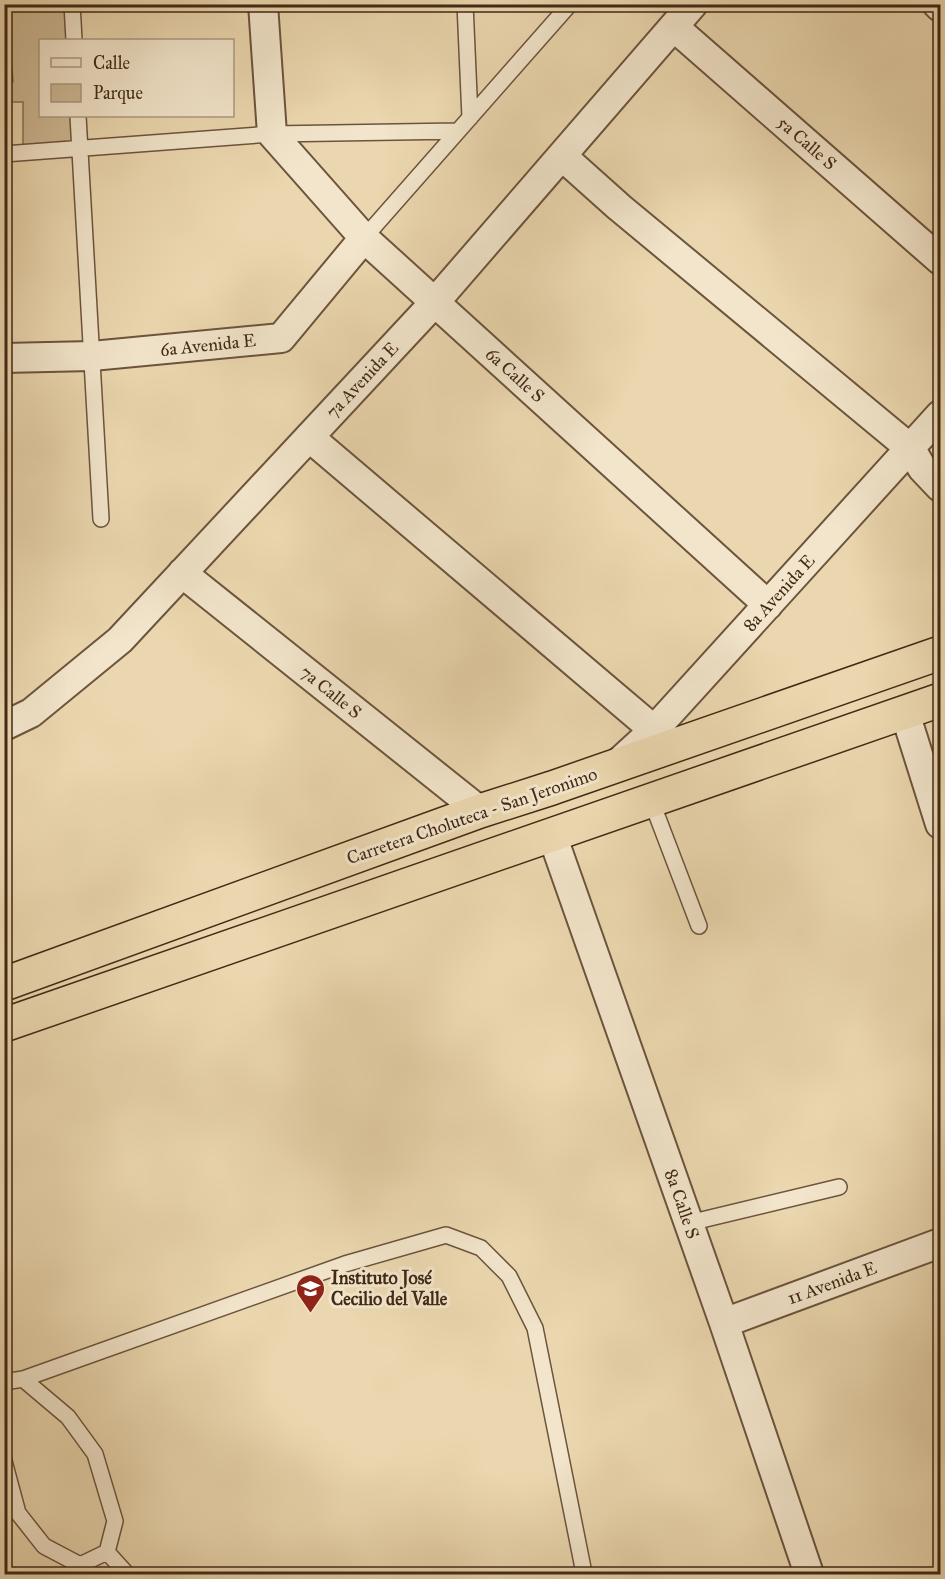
<svg xmlns="http://www.w3.org/2000/svg" width="945" height="1579" font-family="'IM FELL Great Primer',serif">
  <style>
    .green { fill: #ceb995; stroke: #887156; stroke-width: 1.5 }
    .lines { fill: none; stroke-linecap: round; stroke-linejoin: round }
    .service-casing { stroke: #6c543d; stroke-width: 18 }
    .minor-casing { stroke: #6c543d; stroke-width: 32 }
    .trunk-casing { stroke: #412917; stroke-width: 36 }
    .service { stroke: #f2e5cb; stroke-width: 15 }
    .minor { stroke: #f2e5cb; stroke-width: 28 }
    .trunk { stroke: #ebd7af; stroke-width: 33 }
    .labels { text-anchor: middle; dominant-baseline: central; stroke-width: 6; stroke-linejoin: round; paint-order: stroke }
    .street-label { font-size: 18px; fill: #412917; stroke: #f2e5cb }
    .poi-label { font-size: 18px; font-weight: bold; fill: #412917; stroke: #f2e5cb; text-anchor: start }
  </style>
  <rect width="100%" height="100%" fill="#ebd7af"/>
  <filter id="stains"><feTurbulence type="fractalNoise" baseFrequency=".00333" numOctaves="4"/><feColorMatrix values="0 0 0 0 .2 0 0 0 0 .09 0 0 0 0 .02 0 0 0 .5 -.17"/></filter>
  <radialGradient id="worn" r=".72"><stop offset=".6" stop-color="#630" stop-opacity="0"/><stop offset="1" stop-color="#630" stop-opacity=".3"/></radialGradient>
  <!-- green -->
  <path class="green" d="M4,5H66L68,40H40V116H72L73,145L23,148V102H8V83L13,82L12,66H5Z"/>
  <g class="lines">
    <defs>
      <path id="service" d="M72,4L74,40
        M465,4L470,118
        M78,116L101,519
        M4,154L272,134L458,131
        M364,238L570,4
        M651,800L699,926
        M689,1223L839,1187
        M23,1379L345,1264L446,1235L481,1248L509,1276L535,1328L583,1568
        M4,1382L23,1379L68,1417L95,1454L115,1521L107,1552L80,1565L44,1546L18,1513L4,1461
        M107,1552L127,1574"/>
      <path id="minor" d="M263,4L272,134L364,238L768,605
        M937,4L940,7
        M674,27L940,260
        M562,156L619,207L911,449L922,468L940,487
        M4,358L92,356L281,338L364,238
        M309,437L654,730
        M182,573L480,811
        M905,713L940,824
        M4,726L31,713L120,640L435,302L693,4
        M618,763L654,730L940,415
        M552,835L724,1323L809,1574
        M724,1323L940,1243"/>
      <path id="trunk" d="M4,984L480,811L552,788L940,653
        M4,1025L940,700"/>
    </defs>
    <!-- service casing -->
    <use href="#service" class="service-casing"/>
    <!-- minor casing -->
    <use href="#minor" class="minor-casing"/>
    <!-- trunk casing -->
    <use href="#trunk" class="trunk-casing"/>
    <!-- service -->
    <use href="#service" class="service"/>
    <!-- minor -->
    <use href="#minor" class="minor"/>
    <!-- trunk -->
    <use href="#trunk" class="trunk"/>
  </g>
  <!-- icons -->
  <defs>
    <symbol id="school-pin" viewBox="-11 -11 22 30"><path d="M0 17L-7.5 6A9.5 9.5 0 1 1 7.5 6Z" fill="#8f2418" stroke="#f2e5cb"/><path d="M0-5L7-2L0 1L-7-2ZM-4 1L0 2.5L4 1V4Q0 6-4 4Z" fill="#fff"/></symbol>
  </defs>
  <g fill-rule="evenodd">
    <use href="#school-pin" x="294" y="1272" width="33" height="45"/>
  </g>
  <g class="labels">
    <!-- street labels -->
    <g class="street-label">
      <text transform="translate(807 143) rotate(41)">5a Calle S</text>
      <text transform="translate(208 345) rotate(-6)">6a Avenida E</text>
      <text transform="translate(515 375) rotate(42)">6a Calle S</text>
      <text transform="translate(362 380) rotate(-47)">7a Avenida E</text>
      <text transform="translate(779 593) rotate(-48)">8a Avenida E</text>
      <text transform="translate(331 692) rotate(39)">7a Calle S</text>
      <text transform="translate(472 816) rotate(-19)">Carretera Choluteca - San Jeronimo</text>
      <text transform="translate(682 1204) rotate(71)">8a Calle S</text>
      <text transform="translate(832 1283) rotate(-20)">11 Avenida E</text>
    </g>
    <!-- poi labels -->
    <g class="poi-label">
      <text x="331" y="1278">Instituto José<tspan x="331" dy="21">Cecilio del Valle</tspan></text>
    </g>
  </g>
  <!-- margin -->
  <rect width="945" height="1579" fill="none" stroke="#ebd7af" stroke-width="24"/>
  <rect x="6" y="6" width="933" height="1567" fill="none" stroke="#412917" stroke-width="3"/>
  <rect x="12" y="12" width="921" height="1555" fill="none" stroke="#412917" stroke-width="1.5"/>
  <!-- legend -->
  <rect x="39" y="39" width="195" height="78" fill="#f2e5cb" stroke="#ab9a83" stroke-width="1.5"/>
  <rect x="51" y="58" width="30" height="9" fill="#f2e5cb" stroke="#ab9a83" stroke-width="1.5"/>
  <text x="93" y="69" font-size="18" fill="#412917">Calle</text>
  <rect x="51" y="84" width="30" height="18" fill="#ceb995" stroke="#ab9a83" stroke-width="1.5"/>
  <text x="93" y="99" font-size="18" fill="#412917">Parque</text>
  <rect width="100%" height="100%" filter="url(#stains)"/>
  <rect width="100%" height="100%" fill="url(#worn)"/>
</svg>
